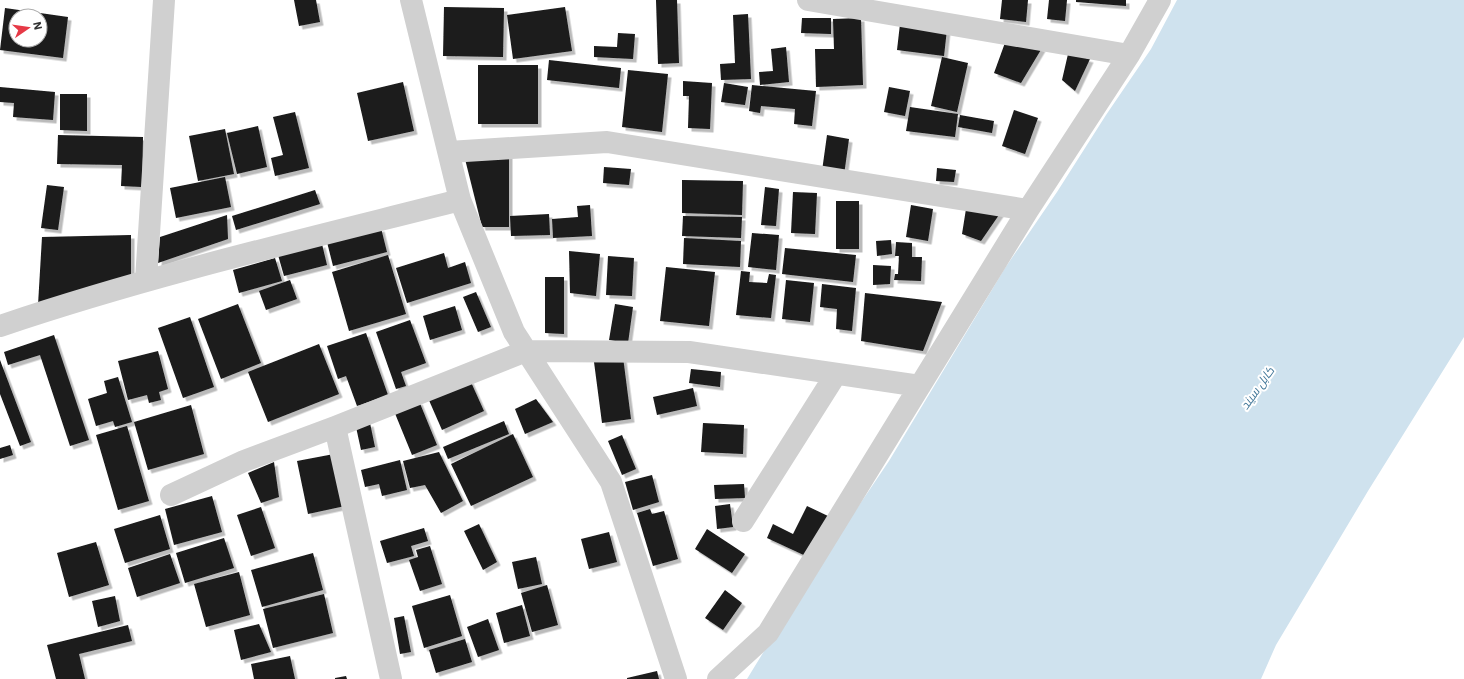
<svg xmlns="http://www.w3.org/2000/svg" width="1464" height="679" font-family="'IBM Plex Sans',Cairo,sans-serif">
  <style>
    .water { fill: #cfe2ee }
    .building { fill: #1a1a1a; fill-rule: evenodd; filter: url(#shadow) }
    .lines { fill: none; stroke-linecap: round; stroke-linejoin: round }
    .minor { stroke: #d0d0d0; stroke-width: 22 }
    .labels { text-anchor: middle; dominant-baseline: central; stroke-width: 4; stroke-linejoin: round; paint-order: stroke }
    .water-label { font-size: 12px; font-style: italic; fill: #3f7597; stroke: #fff }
  </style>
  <defs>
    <filter id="shadow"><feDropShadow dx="3.5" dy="3.5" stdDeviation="0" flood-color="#0004"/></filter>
  </defs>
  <rect width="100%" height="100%" fill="#fff"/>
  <!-- water -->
  <path class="water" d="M1177,0H1464V337L1368,491L1276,645L1261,679H747L801,591L889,461L1005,268L1057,192L1106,115L1151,49Z"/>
  <!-- building -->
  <path class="building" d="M294,0H316L320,22L299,26Z
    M656,0H677L679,63L658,64Z
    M1002,0H1028L1026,22L1000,19Z
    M1049,0H1067L1065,21L1047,19Z
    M1076,0H1126V6L1076,2Z
    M444,7L504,8L503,57L443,56Z
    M565,7L572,51L513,59L507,15Z
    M5,8L68,17L63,58L0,50ZM16,16H40V40H16Z
    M748,14L751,79L721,80L720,64L735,63L733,15Z
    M802,18H831V34L801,33Z
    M861,18L863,85L816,87L815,49H834L833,19Z
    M900,24L947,29L944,56L897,50Z
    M618,33L635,34L633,59L594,57V46L617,47Z
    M1006,40L1042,48L1021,83L994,73Z
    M786,47L789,82L760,85L759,72L773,71L771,49Z
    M1068,54L1090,59L1075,91L1062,80Z
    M942,57L968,63L957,112L931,106Z
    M549,60L621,68L619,88L547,80Z
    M478,65H538V124H478Z
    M628,70L668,74L662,132L622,127Z
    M683,81L712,83L710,129L688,128L689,96H683Z
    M403,82L414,131L368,141L357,93Z
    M724,83L748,87L745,105L721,102Z
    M752,85L816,91L812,126L794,124L795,109L761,106L760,113L749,111Z
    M0,87L55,92L53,120L13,117L14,103L0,102Z
    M889,87L910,91L905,116L884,112Z
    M60,94H87V131L60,130Z
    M910,107L958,114L955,137L906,131Z
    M1014,110L1038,118L1025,154L1002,146Z
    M295,112L309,168L275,176L271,158L283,155L273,117Z
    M960,115L994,121L992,133L958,127Z
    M258,126L267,167L237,174L227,133Z
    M225,129L234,174L198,181L189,136Z
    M58,135L143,137L142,187L121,186L122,165L57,164Z
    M827,135L849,139L844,175L822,171Z
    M464,155H509V227H482Z
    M604,167L631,169L629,185L603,183Z
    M937,168L956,170L954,182L936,181Z
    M225,177L231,207L176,218L170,188Z
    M682,180L743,181L742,215L682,213Z
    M47,185L64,187L58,230L41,228Z
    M765,187L779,189L776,226L761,225Z
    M315,190L320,204L236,230L232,216Z
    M793,192L817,193L815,234L791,233Z
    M836,201H859V249H836Z
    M590,205L592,236L553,238L552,219L578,217L577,206Z
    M911,205L933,209L928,241L906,237Z
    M966,209L1001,212L981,241L962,234Z
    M549,214L550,235L511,236L510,216Z
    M227,215L228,239L158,263L160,237Z
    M683,216L742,217L741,238L682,236Z
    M381,228L387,252L333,266L327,242Z
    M752,233L779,235L776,270L748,267Z
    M131,235V277L38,305L42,237Z
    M684,238L741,241L740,267L683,264Z
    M891,240L892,254L877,256L876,241Z
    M896,242L912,243V257H922L921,281L894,280L895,274H898L899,256H895Z
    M322,244L327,265L284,276L278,255Z
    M785,248L856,255L853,282L782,274Z
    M569,251L600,254L596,296L570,293Z
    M444,253L448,268L465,262L471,283L407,303L396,268Z
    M388,255L406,314L349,331L332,272Z
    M608,256L634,258L632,296L606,295Z
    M275,258L282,281L239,293L233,270Z
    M873,265L891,266L890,284L873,285Z
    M666,267L715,272L709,326L660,321Z
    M741,271L750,272L749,282L767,283L769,274L776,275L771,318L736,315Z
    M545,277H564V334L545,333Z
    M290,280L297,299L266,310L259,291Z
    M786,280L814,283L810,322L782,319Z
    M822,284L856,288L852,331L836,329L837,309L820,307Z
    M476,292L491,327L478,332L463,297Z
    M865,293L942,302L923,351L861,341Z
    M238,304L261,363L221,379L198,319Z
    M615,304L633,307L628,343L609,340Z
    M455,306L462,330L430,340L423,316Z
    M190,317L214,387L183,398L158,328Z
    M410,320L426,363L401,372L406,386L396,389L376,332Z
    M366,333L388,395L357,406L346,376L338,379L327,346Z
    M54,335L89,440L70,446L40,355L8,365L4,352Z
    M319,344L339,394L268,422L248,372Z
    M158,351L168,389L159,392L161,400L149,403L147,395L128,400L118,361Z
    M623,357L631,419L602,423L594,362Z
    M0,360L31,442L20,446L0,394Z
    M691,369L721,372L720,387L689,383Z
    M118,377L132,422L115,427L113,421L96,426L88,399L107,393L104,381Z
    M470,380L484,411L442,430L428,398Z
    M693,388L697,406L657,415L653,397Z
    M536,399L553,422L525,434L515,409Z
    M419,401L437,445L412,455L394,411Z
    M191,405L204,454L148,470L134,422Z
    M504,421L509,434L448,459L443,447Z
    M370,423L375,447L361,450L356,427Z
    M703,423L744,425L743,454L701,452Z
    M127,426L149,501L118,510L96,435Z
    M513,434L533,477L471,506L451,464Z
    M622,435L636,469L622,475L608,441Z
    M10,445L13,455L0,459V448Z
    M439,452L463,501L441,513L425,485L410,488L403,461Z
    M334,454L345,506L308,514L297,461Z
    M400,460L407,490L382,496L379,484L365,487L361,470Z
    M274,462L279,497L261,503L248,473Z
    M652,475L659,502L633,510L625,482Z
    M744,484L745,498L715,499L714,485Z
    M212,496L222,532L174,545L165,509Z
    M730,504L733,527L717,529L715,506Z
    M807,506L828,516L808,557L767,538L773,524L793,534Z
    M261,507L275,548L251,556L237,515Z
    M650,509L652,514L664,511L678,559L653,566L637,513Z
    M160,515L170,549L125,563L114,529Z
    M479,524L497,562L483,570L464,531Z
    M424,528L428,541L411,546L414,556L387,563L380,541Z
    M707,529L745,554L732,573L695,549Z
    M609,532L617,562L589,569L581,539Z
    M224,538L234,568L185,583L176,553Z
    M96,542L109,585L69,597L57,553Z
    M430,546L442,584L420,591L409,560L418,557L416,550Z
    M313,553L323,590L262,607L251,570Z
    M170,554L180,583L137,597L128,568Z
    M536,557L542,584L518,589L512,562Z
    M239,572L250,615L206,627L194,584Z
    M547,585L558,625L532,632L521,593Z
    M725,590L742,603L723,630L705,618Z
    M324,594L333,633L273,648L263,609Z
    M450,595L462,636L424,648L412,606Z
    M115,596L120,621L98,627L92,601Z
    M522,605L530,636L504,643L496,613Z
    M404,616L411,652L400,654L394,618Z
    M488,619L499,650L478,657L467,627Z
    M259,624L271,652L241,660L234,630Z
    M128,625L132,641L79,654L85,679H56L47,645Z
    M465,639L472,662L436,673L429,650Z
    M290,656L295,679H254L251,664Z
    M657,671L659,679H627V678Z
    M346,676L347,679H335V678Z"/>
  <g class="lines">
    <!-- minor -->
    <path class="minor" d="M411,0L460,200L514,332L611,482L676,679
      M808,0L1129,55
      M449,152L607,142L1028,210
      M146,280L164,0
      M0,326C151,275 306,239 460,200
      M335,427L391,679
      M171,495L244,461L335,427L526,351L689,352L920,386
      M743,521L836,374
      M718,679L768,633L1028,210L1129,55L1160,0"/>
  </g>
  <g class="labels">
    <!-- water labels -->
    <g class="water-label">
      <text transform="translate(1257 388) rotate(-55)">کابل سيند</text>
    </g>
  </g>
  <!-- north arrow -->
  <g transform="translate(28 28) rotate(77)"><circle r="19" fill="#ffffff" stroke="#adadad"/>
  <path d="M0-3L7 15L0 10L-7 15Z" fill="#e63946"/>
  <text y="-6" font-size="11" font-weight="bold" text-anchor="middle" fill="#333333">N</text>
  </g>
</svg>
